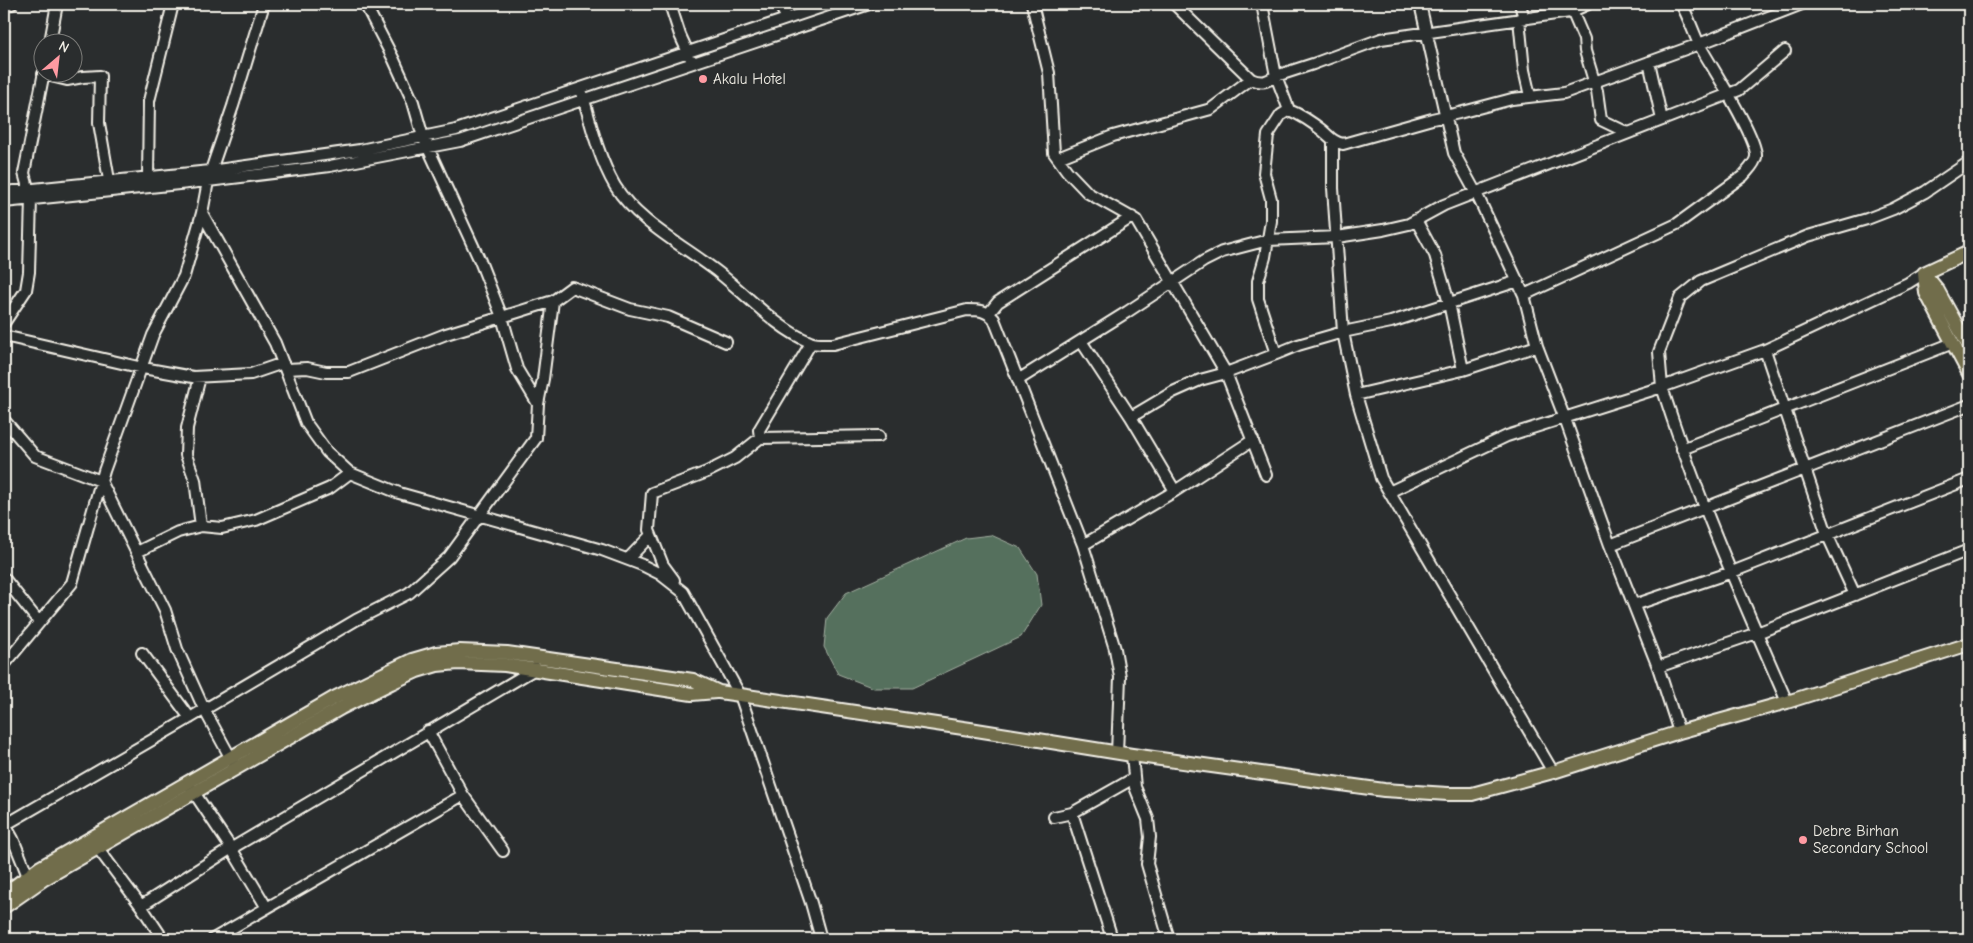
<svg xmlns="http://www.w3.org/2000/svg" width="1973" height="943" font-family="'Comic Neue',sans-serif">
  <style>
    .green { fill: #556f5d; stroke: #a4b0a2 }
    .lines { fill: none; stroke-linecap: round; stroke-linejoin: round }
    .minor-casing { stroke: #f4f1e8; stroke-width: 14 }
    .major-casing { stroke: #f4f1e8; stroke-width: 16 }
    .minor { stroke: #2a2d2e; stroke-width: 10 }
    .major { stroke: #716d4b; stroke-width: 12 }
    .poi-dot { fill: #ff9aa2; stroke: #2a2d2e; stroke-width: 2 }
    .labels { text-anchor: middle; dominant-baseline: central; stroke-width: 4; stroke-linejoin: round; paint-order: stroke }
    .poi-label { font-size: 15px; fill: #f4f1e8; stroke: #2a2d2e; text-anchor: start }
  </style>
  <rect width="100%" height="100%" fill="#2a2d2e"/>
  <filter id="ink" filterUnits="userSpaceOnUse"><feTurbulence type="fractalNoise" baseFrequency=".02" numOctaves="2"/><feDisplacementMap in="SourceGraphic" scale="10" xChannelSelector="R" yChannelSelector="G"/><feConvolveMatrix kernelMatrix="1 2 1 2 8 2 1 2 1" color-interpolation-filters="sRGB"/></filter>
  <g filter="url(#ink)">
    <!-- green -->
    <path class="green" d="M991,535L1020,548L1037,574L1041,605L1021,637L912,688H874L838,674L824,647L827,618L846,593L966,538Z"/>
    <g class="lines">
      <defs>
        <path id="minor" d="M264,4L233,106L209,176L202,213L275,343L306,423L327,452L350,473L399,493L602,550L642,565L660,574L683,592L740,695L811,903L821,939
          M670,4L680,35L691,59
          M779,4L787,18
          M1032,4L1049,73L1054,153L1067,171L1088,193L1136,220L1226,373L1266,475
          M1174,4L1251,79C1262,84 1267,81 1276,76L1262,4
          M1420,4L1454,153L1478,197L1524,295L1537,346L1565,419L1610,545L1658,667L1679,732
          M1520,4L1524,18
          M4,5L12,4
          M1572,11L1584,39L1585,51L1597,91L1601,120L1628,133
          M1519,19L1524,70L1530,96
          M50,42L57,4
          M1649,62L1662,120
          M43,74L67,80L83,77L100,76L99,123L109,180
          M581,89C590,121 598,157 615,186C637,222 686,247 719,273C747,295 777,329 810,342C817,345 825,344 833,344L967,310C979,310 986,310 994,319L1083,545L1115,649L1120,677L1117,753
          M1289,110L1276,76L1313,64L1381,39L1570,12L1588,4
          M1333,141V188L1343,332L1298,345L1276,354L1258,299V281L1265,257L1271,221V199L1264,173L1268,135L1281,115L1289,110C1301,115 1313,123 1323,131C1331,138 1334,142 1343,144L1432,119L1459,113L1512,99L1564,93L1699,44L1802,4
          M1058,158L1113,136L1211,109L1251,79
          M148,176L149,101L173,4
          M4,192L210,171L360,150L456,130L831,4
          M4,202L208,181L330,166L460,141L869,4
          M1416,220L1435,255L1449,303L1463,370
          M1924,273L1908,283L1765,350L1662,387L1659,352L1680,298L1701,281L1808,236L1867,219L1893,209L1925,192L1969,162
          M1518,281L1391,322L1343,332L1356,395L1381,478L1553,772
          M1524,295L1677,224L1743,176C1748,170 1755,164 1756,157C1758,138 1711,66 1700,46C1693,32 1689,17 1681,4
          M553,301L572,287L630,309L668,317L726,342
          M989,313L998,302L1132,217
          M4,323L26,290L29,272L31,199L24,173L44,72
          M4,336L143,368L193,377L251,374L283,363
          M1081,341L1131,417L1175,491
          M1765,350L1827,534L1855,595
          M286,369L307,368L326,372H349L446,334L502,317L480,261L423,137L413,102L394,60L365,4
          M1018,380L1127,312L1204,261L1222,252L1268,240L1337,237L1383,230L1409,224L1444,205L1739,90L1785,51
          M1356,395L1463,370L1537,346
          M1131,417L1173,392L1200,380L1226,373L1276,354
          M4,420L35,456L101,481L165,610L177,649L204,709L234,764
          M760,438L759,430L811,343
          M1682,449L1953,343
          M1389,492L1507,436L1662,387C1696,495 1742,599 1787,702
          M201,526L222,528L256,520L330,488L350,473
          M1083,545L1175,491L1253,440
          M1610,545L1969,405
          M137,552L178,532L201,526L195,480L186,455L187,428L200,377
          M628,559L651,535
          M4,578L39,622
          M674,580L663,565L649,530L652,493L707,472L735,458L760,438L879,436
          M1634,605L1732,572L1969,479
          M142,653L190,718
          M4,665L72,583L104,471L153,335L184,276L202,213
          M1658,667L1757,633L1969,550
          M428,731L463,795L503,851
          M1132,755L1135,787L1148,819L1150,837L1147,864L1169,939
          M191,788L231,848L267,908
          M1072,813L1110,932L1111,939
          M1054,817L1072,813L1134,778
          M4,823L13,839L30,881
          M5,825L178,725L356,620L409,593L449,557L536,438L538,404L517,369L502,317L553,301L543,379L538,404
          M94,843L141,906L163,939
          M141,906L227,851L535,669V667
          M213,939L463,795"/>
        <path id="major" d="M1924,273L1926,293L1969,374
          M1924,273L1937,289L1969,347
          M1924,273L1969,252
          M4,894L39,868L334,698L412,660L436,653L460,651L507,653L693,680L719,692L740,695L970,729L1132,755L1384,790L1448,794H1472L1553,772L1679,732L1787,702L1969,644
          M4,907L44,879L341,708L391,683L417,671L437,665L458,663L505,665L692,694L716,692"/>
      </defs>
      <!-- minor casing -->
      <use href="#minor" class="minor-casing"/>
      <!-- major casing -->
      <use href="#major" class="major-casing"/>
      <!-- minor -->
      <use href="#minor" class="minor"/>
      <!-- major -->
      <use href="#major" class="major"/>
    </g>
  </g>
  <!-- markers -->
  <g class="poi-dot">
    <circle cx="703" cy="79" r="5"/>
    <circle cx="1803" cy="840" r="5"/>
  </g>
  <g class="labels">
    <!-- poi labels -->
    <g class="poi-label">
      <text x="713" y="79">Akalu Hotel</text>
      <text x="1813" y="831">Debre Birhan<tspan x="1813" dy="17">Secondary School</tspan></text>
    </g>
  </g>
  <!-- margin -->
  <rect width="1973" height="943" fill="none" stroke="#2a2d2e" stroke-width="20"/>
  <rect x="10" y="10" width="1953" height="923" fill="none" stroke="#f4f1e8" stroke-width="2" filter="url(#ink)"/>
  <!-- north arrow -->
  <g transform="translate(58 58) rotate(28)"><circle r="24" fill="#2a2d2e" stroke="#7b7b78"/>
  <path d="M0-4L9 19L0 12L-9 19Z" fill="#ff9aa2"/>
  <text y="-8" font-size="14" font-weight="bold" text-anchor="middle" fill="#f4f1e8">N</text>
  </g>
</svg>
